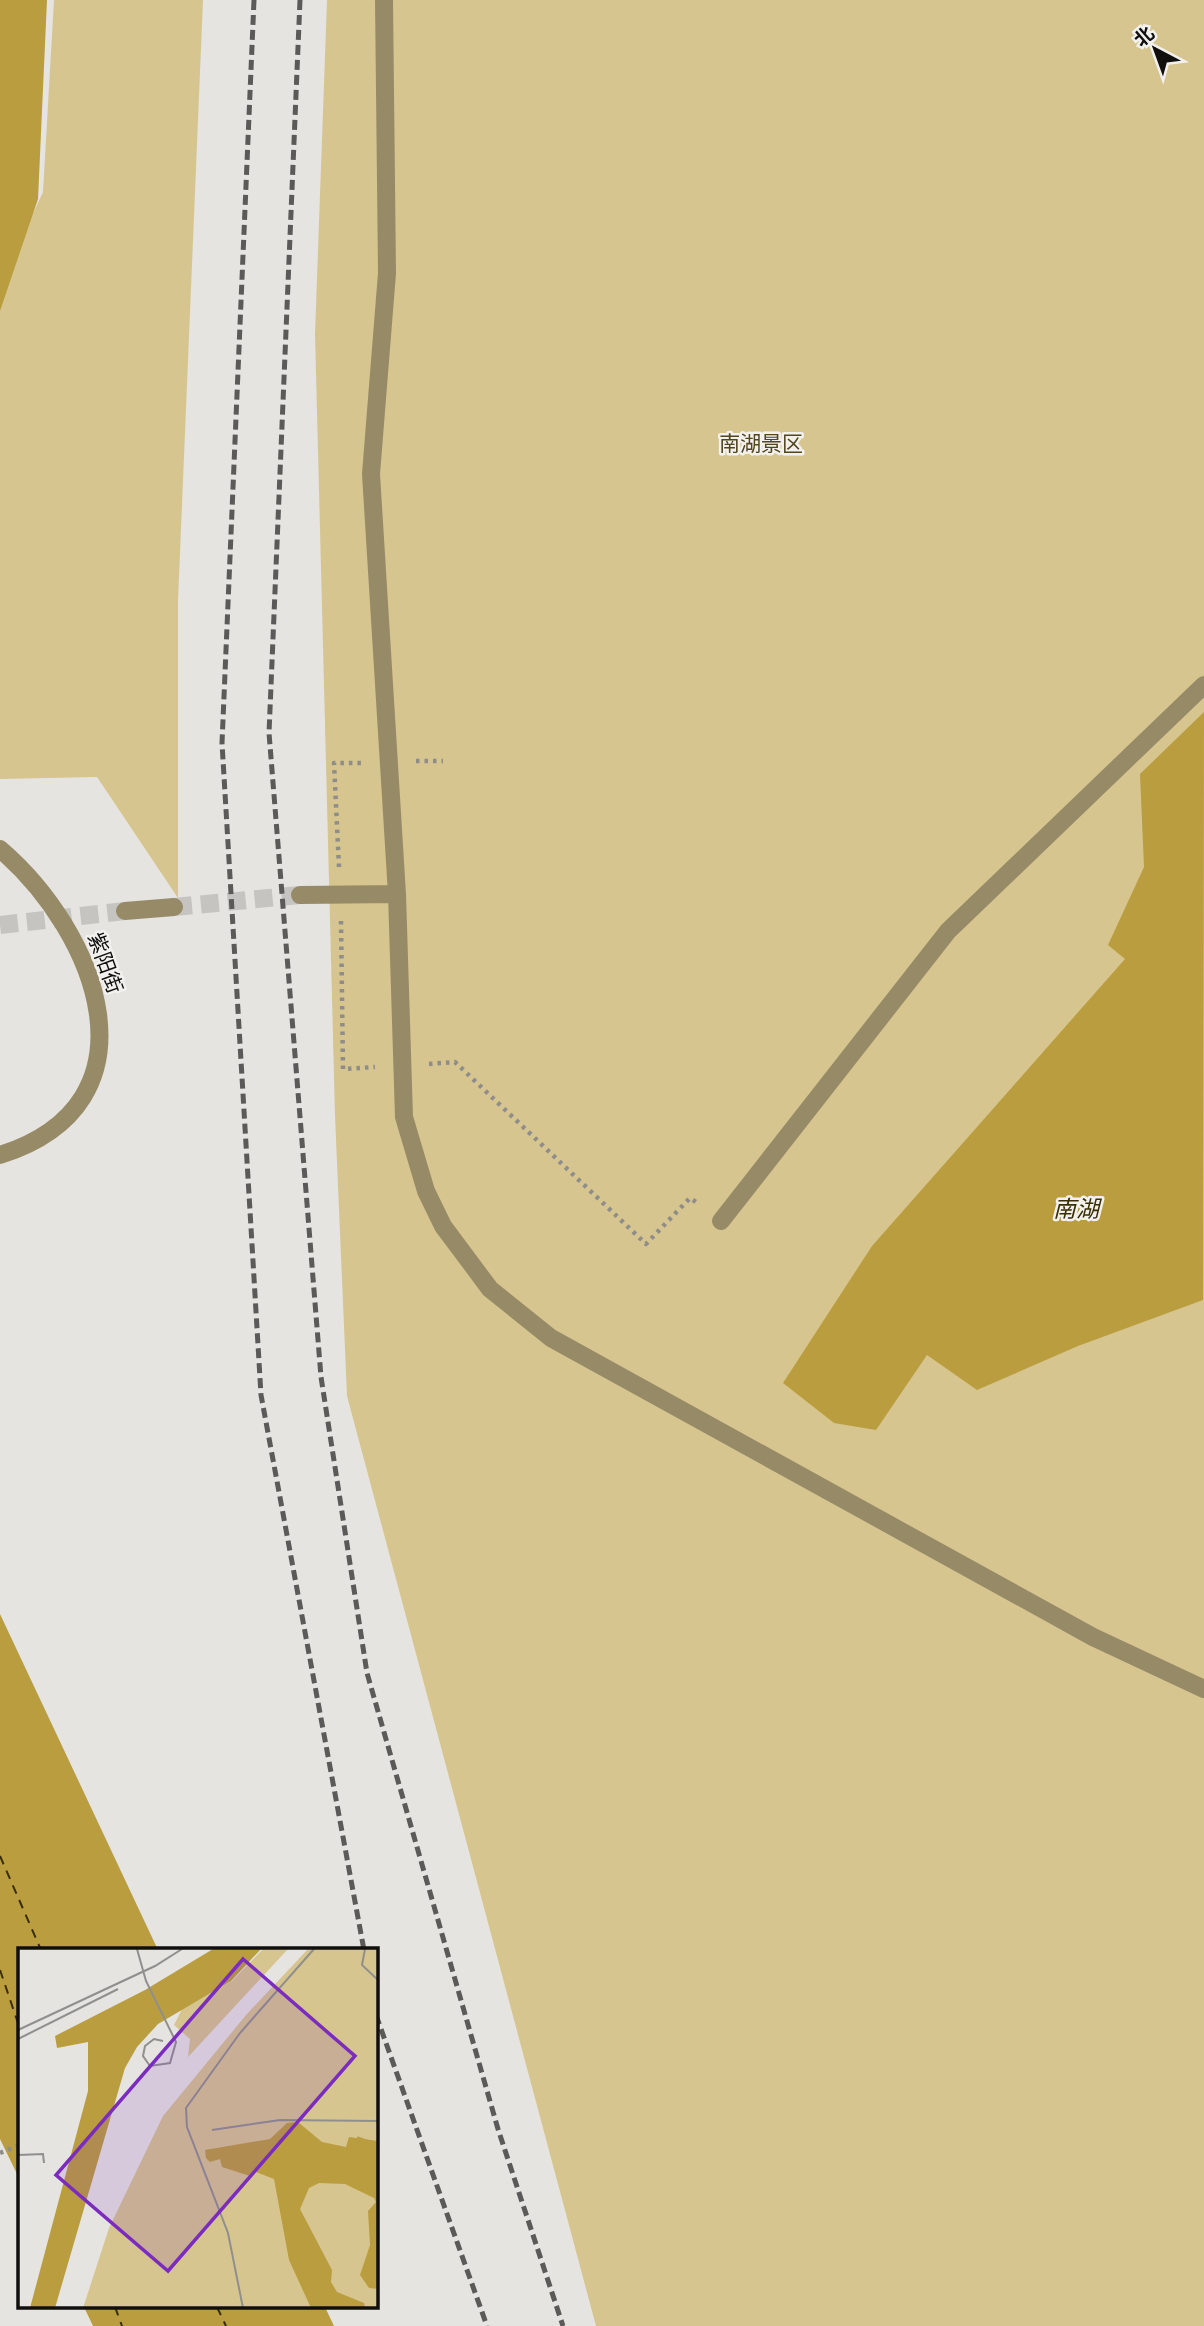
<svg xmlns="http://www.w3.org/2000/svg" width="1204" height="2326" font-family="Jost,'Noto Sans SC',sans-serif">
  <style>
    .green { fill: #d7c590 }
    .water { fill: #ba9d3e }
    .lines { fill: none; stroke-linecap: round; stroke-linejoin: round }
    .ferry { stroke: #3a2e04; stroke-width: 2; stroke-dasharray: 9 7; stroke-linecap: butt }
    .tertiary-tunnel { stroke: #c5c4c1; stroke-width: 18; stroke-dasharray: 18 9; stroke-linecap: butt }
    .path { stroke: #8e8d8a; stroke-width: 4.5; stroke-dasharray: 3.5 5; stroke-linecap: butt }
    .minor { stroke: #978b67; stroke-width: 18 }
    .tertiary { stroke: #978b67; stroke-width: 18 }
    .rail { stroke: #5b5a58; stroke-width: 5; stroke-dasharray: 10 5; stroke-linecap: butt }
    .labels { text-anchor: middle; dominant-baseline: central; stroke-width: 5; stroke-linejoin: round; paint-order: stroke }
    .park-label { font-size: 21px; fill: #52461e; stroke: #f2f1ee }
    .street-label { font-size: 21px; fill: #100f0e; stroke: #f2f1ee }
    .water-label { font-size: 23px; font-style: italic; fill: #3a2e04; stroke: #f2f1ee }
    .inset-river { fill: none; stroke: #ba9d3e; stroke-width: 3.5 }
    .inset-road { fill: none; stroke: #908f8d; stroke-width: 2 }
    .view { fill: #7b2cbf; fill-opacity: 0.15; stroke: #7b2cbf; stroke-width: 3.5 }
    .inset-edge { fill: none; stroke: #100f0e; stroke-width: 3.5 }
  </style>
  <rect width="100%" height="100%" fill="#e5e4e1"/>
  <!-- green -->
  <path class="green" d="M54,0H203L178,601V898L97,777L0,779V284L43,192Z
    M327,0H1204V2326H596L347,1396L335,1116L315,334Z"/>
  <!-- water -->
  <path class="water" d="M0,0H47L38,199L0,311Z
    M1204,712L1203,1300L1078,1346L977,1390L927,1355L876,1430L834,1423L783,1383L872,1246L1125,959L1108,945L1144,867L1140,774Z
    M0,1614L158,1950H19V2178L0,2139Z
    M84,2307H325L334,2326H93Z"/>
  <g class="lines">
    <!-- ferry -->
    <path class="ferry" d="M0,1856L41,1950
      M0,1970L19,2026
      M115,2307L122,2326
      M217,2307L226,2326"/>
    <!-- tertiary-tunnel -->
    <path class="tertiary-tunnel" d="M174,907L300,895
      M0,925L125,911"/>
    <!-- path -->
    <path class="path" d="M416,761H443
      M339,867L334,763H362
      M341,921L343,1069L375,1067
      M429,1064L455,1062L646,1244L690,1198L699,1204
      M0,2153L19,2145"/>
    <!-- minor -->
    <path class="minor" d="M721,1221L948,931L1204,685"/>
    <!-- tertiary -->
    <path class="tertiary" d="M384,0L387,273L371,474L397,894L404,1117L426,1191L443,1226L490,1289L551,1338L1093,1637L1204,1689
      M0,849C97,932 164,1103 0,1155
      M300,895L397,894
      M125,911L174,907"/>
    <!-- rail -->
    <path class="rail" d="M254,0L222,743L261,1395L364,1950
      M300,0L269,733L321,1377L367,1673L498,2129L563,2326
      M376,2015L487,2326"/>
  </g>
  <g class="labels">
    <!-- park labels -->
    <g class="park-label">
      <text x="761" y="444">南湖景区</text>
    </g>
    <!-- street labels -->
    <g class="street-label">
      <text transform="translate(105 963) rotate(70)">紫阳街</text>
    </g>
    <!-- water labels -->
    <g class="water-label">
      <text x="1076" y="1209">南湖</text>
    </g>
  </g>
  <!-- overview -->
  <g transform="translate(18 1948)">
    <rect width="360" height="360" fill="#e5e4e1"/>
    <path d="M245,1H270L170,109L172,91L156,77L164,61L214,33ZM290,1H360V360H65L91,280L145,168L228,67Z" fill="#d7c590"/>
    <path d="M195,1H243L213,33L140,76L119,99L107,120L37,360H12L70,143V94L39,100L37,88L127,42ZM280,174L304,194L328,199L331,189L360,193V341L351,340L342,327L352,297L350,263L358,254L356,250L327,236L301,235L291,240L282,261L314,322L313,334L319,344L346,355L347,360H293L271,312L256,231L238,224L232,228L204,219L202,211L192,214L188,210L187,202L252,191L269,175Z" fill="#ba9d3e"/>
    <path class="inset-river" d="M139,51L218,1M339,190L361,198M24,360L47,243L73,178L100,74L134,54M30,360L100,106L127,71L226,1"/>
    <path class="inset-road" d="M119,1L128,33L158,94L152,115L132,118L125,108L127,98L136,91L145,93M347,1L344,17L361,33M0,82L137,18L164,1M0,91L100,41M194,182L262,172L361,173M0,207L25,206L26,215M225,360L210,285L169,179L168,160L222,85L296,1"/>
    <path class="view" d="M225,11L337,108L150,323L38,227Z"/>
    <rect width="360" height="360" class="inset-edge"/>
  </g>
  <!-- north arrow -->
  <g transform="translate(1155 49) rotate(319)" stroke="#f2f1ee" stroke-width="5" paint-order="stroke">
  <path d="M0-5L12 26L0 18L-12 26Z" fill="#100f0e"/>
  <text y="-10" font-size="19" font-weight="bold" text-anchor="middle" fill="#100f0e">北</text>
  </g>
</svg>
